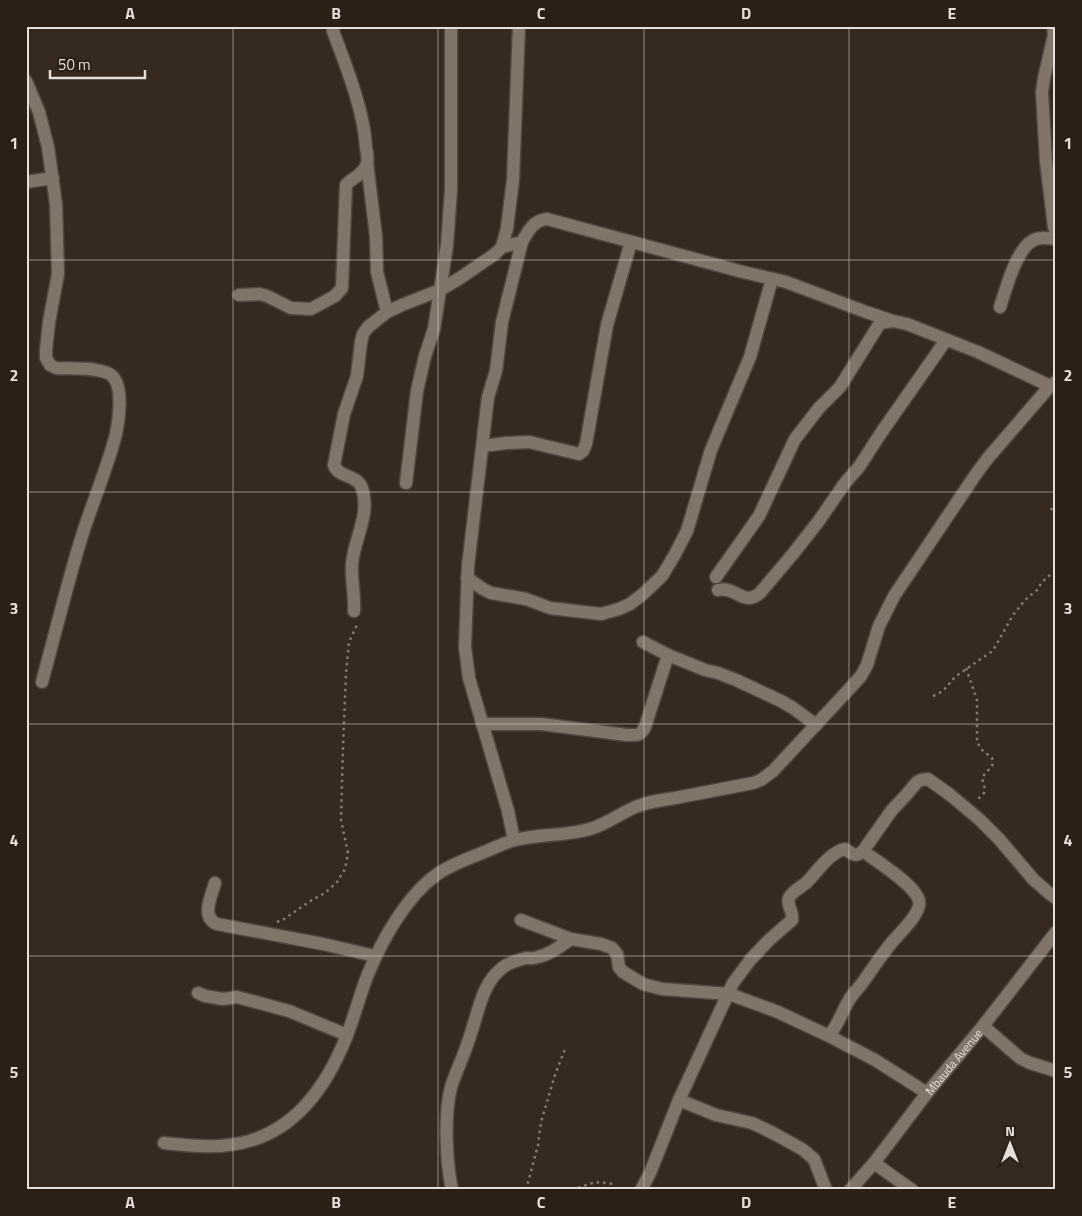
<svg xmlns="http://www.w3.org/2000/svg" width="1082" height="1216" font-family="'Titillium Web',sans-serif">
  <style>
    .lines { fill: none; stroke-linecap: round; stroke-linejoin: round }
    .minor-casing { stroke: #51473f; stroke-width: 15 }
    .path { stroke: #867c75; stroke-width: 2.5; stroke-dasharray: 2.5 4; stroke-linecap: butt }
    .minor { stroke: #817469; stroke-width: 12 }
    .grid { fill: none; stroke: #e6ded8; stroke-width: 1; stroke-opacity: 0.55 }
    .labels { text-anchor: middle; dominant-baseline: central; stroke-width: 4; stroke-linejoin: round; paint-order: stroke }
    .street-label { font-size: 12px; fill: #e6ded8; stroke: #2b2016 }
    .neatline { fill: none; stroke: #e6ded8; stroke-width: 2 }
    .grid-label { font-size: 16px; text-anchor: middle; font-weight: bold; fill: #e6ded8 }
  </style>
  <rect width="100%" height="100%" fill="#352920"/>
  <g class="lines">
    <defs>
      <g id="minor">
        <path d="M1053,26L1054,35L1044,78L1042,92L1046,161L1054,227L1056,231"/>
        <path d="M26,81L39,112L48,147L56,204L58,274L49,322L46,350V358L50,365L56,368C70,369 106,366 114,378C123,390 119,420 116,434C106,473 89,510 78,549C65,593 54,638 42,682"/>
        <path d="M367,163L376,236L377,272L387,312"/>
        <path d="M26,182L53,178"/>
        <path d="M502,247L522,242C528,231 534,220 547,219L743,272L786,282L866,312L890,320"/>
        <path d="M239,295L259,294L267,296L291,308L311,309L335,296L342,288L346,185C353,177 365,174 367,163C368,159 367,152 366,148C364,110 346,66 333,31V26"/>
        <path d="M1000,307C1006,289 1017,245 1036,239C1042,237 1049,238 1056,239"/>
        <path d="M483,446L506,443L529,442L579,454L583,451L586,444L607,325L631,242"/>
        <path d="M406,483L417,391L425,356L434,329L447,245L451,190V26"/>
        <path d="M716,577L759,516L795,439L819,408L840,387L880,323L893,321L907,324L978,352L1050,386"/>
        <path d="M467,578L483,589L491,593L526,599L550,608L601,614L619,609L630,604L643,594L662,576L674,556L687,531L711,450L750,357L772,279"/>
        <path d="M718,590C736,586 744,607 760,593L792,555L818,522L845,483L859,467L881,433L946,340"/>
        <path d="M354,611C355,595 351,580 352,564C354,539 371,514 362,488C357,474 338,478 334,465L344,414L357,376L361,342L363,334L368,327L387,312L402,305L440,290L460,278L495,254L502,247L507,228L513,180L519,26"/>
        <path d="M643,642L668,655L705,670L718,673L736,680L781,701L793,708L816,725"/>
        <path d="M482,724H541L627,735C638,735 640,736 645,727L668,655"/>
        <path d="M514,840L508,811L469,678L465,647L468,566L488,397L496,371L502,322L522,242"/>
        <path d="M215,883C212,895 200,917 217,924L323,944L375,956"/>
        <path d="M521,920L571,939L601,944L612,948L617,954L619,967L623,972L643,984L662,989L729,994L778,1012L829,1036L875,1060L927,1093"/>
        <path d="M198,993L205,996L223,999L237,997L289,1011L347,1035"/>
        <path d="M983,1026L1020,1058L1030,1063L1056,1071"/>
        <path d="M829,1036C838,1025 842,1012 849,1000C853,993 859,988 863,982C873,968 882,954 893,941C900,933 922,912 919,901C916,885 876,861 863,851"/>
        <path d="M679,1100L716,1115L752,1123L773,1133L802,1149L814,1159L826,1190"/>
        <path d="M164,1143C186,1145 207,1148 229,1145C291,1138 326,1089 347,1035C355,1015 360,994 368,974C382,940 406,897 436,875C451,864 470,858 487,851C496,847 506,842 515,840C540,834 566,836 590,829C607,824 622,812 638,806C650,801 663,800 675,798C701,793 727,788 753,783L761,780L773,771L852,686L861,676L867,665L879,626L894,596L976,474L988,458L1050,386L1056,382"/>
        <path d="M874,1163L912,1190"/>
        <path d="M452,1190C446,1162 444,1114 451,1087C457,1069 466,1051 471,1033C479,1010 482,984 502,968C508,963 518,960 526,958C530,958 534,959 538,957C550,954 561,946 571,939"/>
        <path d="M641,1190L650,1173L679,1100L733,983L751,959L769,940L792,920C794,912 786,905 789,898C792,891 802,887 807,882C817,872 830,852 845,849C853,854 855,858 863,851L892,810L907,794L917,782L921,780L928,779L949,794L979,819L999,839L1033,879L1050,894L1056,898"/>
        <path id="s1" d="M850,1190L874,1163L927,1093L983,1026L1056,932"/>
      </g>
    </defs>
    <!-- minor casing -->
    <use href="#minor" class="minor-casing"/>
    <!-- path -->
    <path class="path" d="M1051,508L1056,517
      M966,668L977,700V742L982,750L992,758L993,762L992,766L984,775L982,778L985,789L984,793L976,801
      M933,696C946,691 947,685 956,676L991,652L995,647L1013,615L1025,600L1037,590L1042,582L1051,574L1056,572
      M277,922L284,919L312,900L325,893L337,882L345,869L348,853L341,820L343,747L346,673L349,642L357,625
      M526,1190L538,1145L541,1122L555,1075L565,1049
      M572,1190L595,1182L615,1184"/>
    <!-- minor -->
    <use href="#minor" class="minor"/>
  </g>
  <!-- grid -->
  <path class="grid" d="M233,26V1190M438,26V1190M644,26V1190M849,26V1190M26,260H1056M26,492H1056M26,724H1056M26,956H1056"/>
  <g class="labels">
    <!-- street labels -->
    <g class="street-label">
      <text stroke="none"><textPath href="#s1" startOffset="165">Mbauda Avenue</textPath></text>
    </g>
  </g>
  <!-- border -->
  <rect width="1082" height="1216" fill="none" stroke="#2b2016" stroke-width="55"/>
  <!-- north arrow -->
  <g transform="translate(1010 1144)" stroke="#2b2016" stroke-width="4" paint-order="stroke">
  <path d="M0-4L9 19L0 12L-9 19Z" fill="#e6ded8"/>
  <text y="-8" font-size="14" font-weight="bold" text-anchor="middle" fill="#e6ded8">N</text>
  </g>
  <!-- scale -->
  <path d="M50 70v8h95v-8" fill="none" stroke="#e6ded8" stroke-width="2.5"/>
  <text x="58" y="70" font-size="15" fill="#e6ded8" stroke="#2b2016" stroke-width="4" paint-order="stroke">50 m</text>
  <rect x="28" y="28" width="1026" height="1160" class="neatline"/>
  <g class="grid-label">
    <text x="130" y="19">A</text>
    <text x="336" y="19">B</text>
    <text x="541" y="19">C</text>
    <text x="746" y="19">D</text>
    <text x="952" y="19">E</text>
    <text x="14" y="149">1</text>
    <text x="1068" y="149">1</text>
    <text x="14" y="381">2</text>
    <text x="1068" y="381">2</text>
    <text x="14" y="614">3</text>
    <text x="1068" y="614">3</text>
    <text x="14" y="846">4</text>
    <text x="1068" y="846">4</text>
    <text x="14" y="1078">5</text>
    <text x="1068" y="1078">5</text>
    <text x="130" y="1208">A</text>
    <text x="336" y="1208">B</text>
    <text x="541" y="1208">C</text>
    <text x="746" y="1208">D</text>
    <text x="952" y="1208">E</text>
  </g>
</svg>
